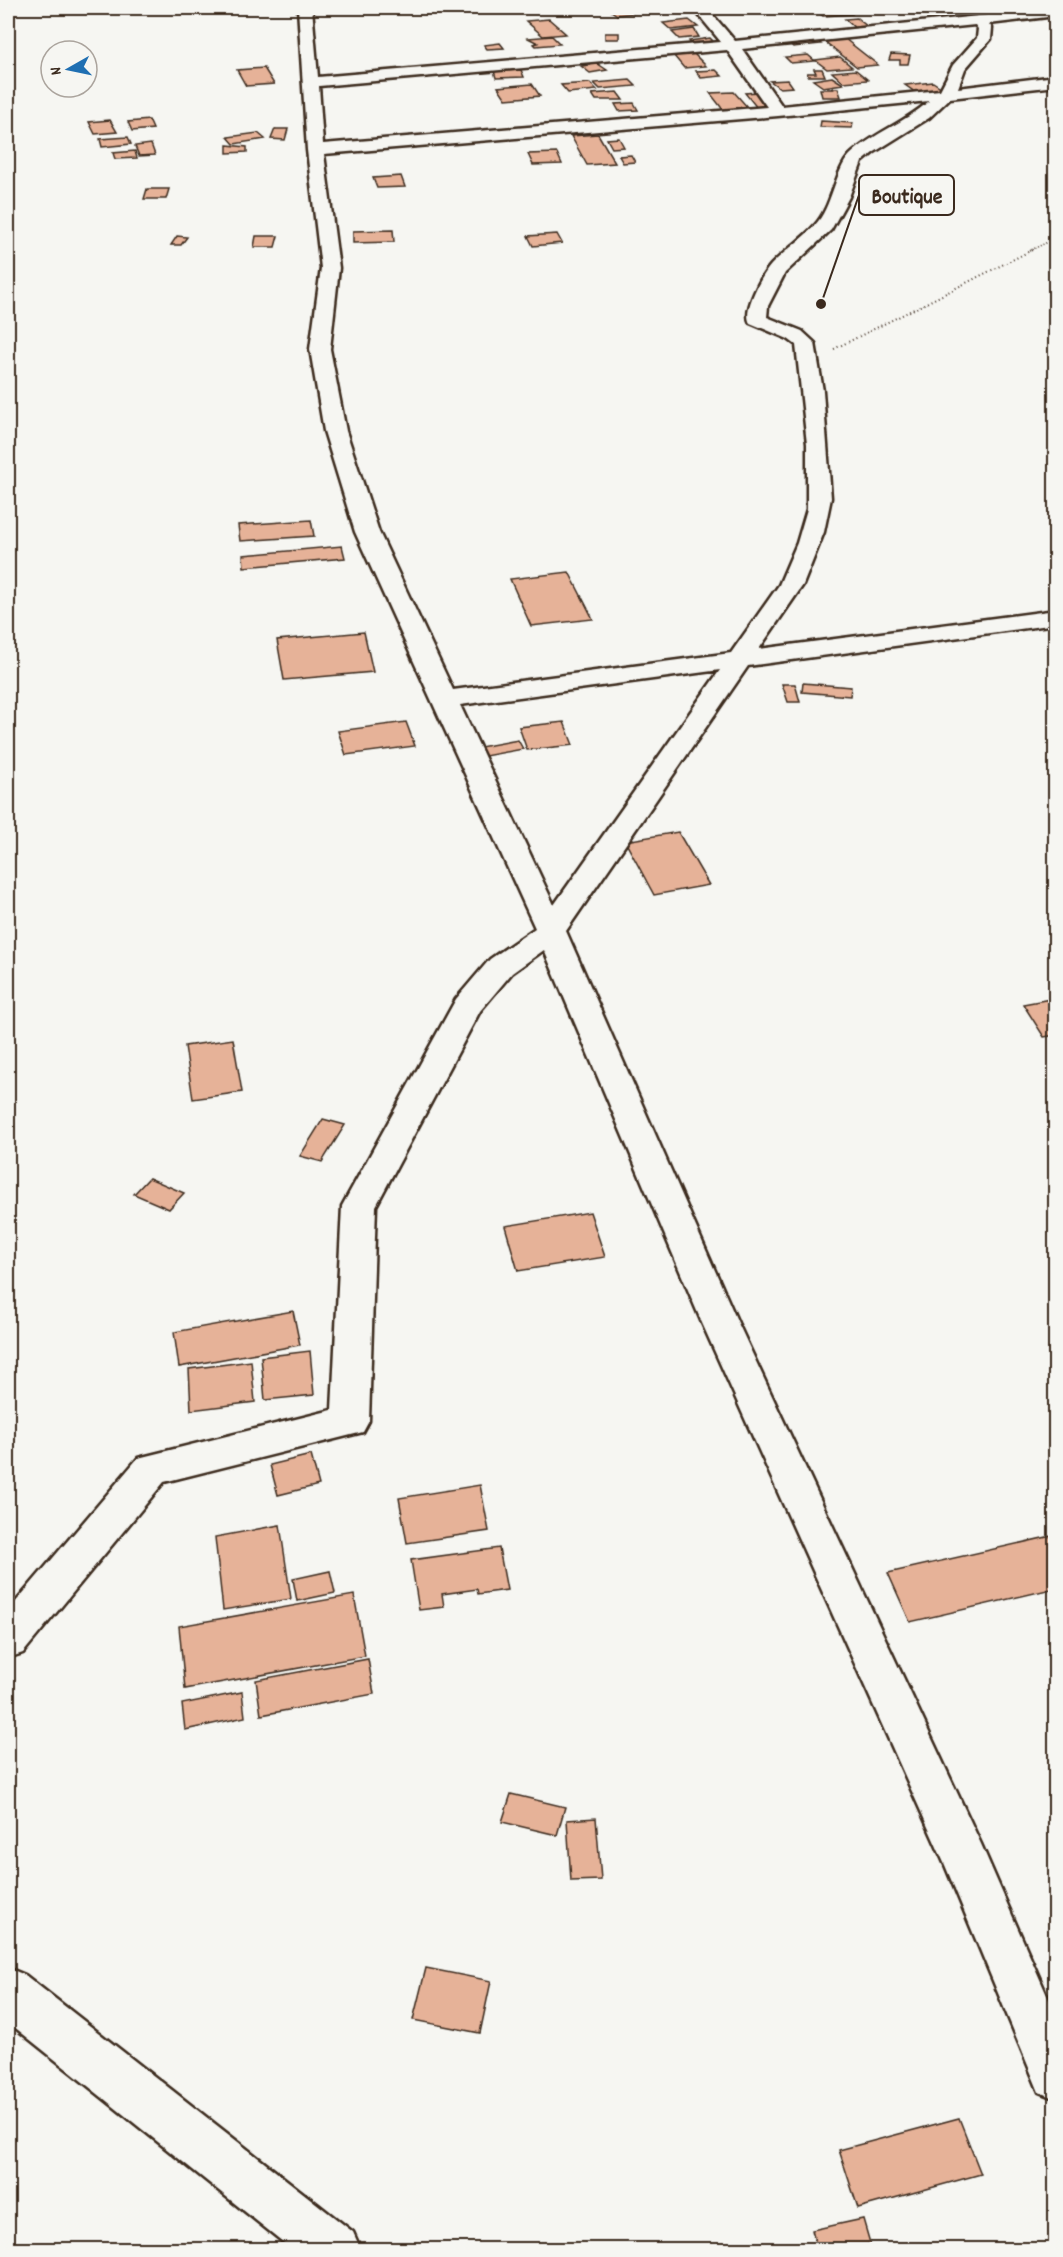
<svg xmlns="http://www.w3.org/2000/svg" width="1063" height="2257" font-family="Dekko,sans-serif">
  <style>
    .building { fill: #e6b298; stroke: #3b2a1e; stroke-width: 1.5 }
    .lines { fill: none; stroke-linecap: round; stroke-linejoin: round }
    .minor-casing { stroke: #3b2a1e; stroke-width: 5 }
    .path-far1 { stroke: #3b2a1e; stroke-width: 1.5; stroke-dasharray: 1 2; stroke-linecap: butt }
    .path { stroke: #3b2a1e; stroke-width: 2; stroke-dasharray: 1 3; stroke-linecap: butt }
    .minor { fill: #f6f6f2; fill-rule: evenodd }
    .leader { fill: none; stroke: #3b2a1e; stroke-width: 2 }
    .callout-dot { fill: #3b2a1e; stroke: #f6f6f2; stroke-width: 2 }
    .callout { fill: #f6f6f2; stroke: #3b2a1e; stroke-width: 2 }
    .callout-label { font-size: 22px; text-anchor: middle; font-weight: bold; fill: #3b2a1e }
  </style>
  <rect width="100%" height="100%" fill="#f6f6f2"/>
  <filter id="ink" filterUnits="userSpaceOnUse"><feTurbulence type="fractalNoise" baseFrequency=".0167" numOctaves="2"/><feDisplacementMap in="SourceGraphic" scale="12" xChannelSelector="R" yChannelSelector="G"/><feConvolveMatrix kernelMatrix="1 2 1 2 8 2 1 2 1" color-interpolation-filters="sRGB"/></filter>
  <g filter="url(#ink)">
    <!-- building -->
    <path class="building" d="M497,8H517L522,12L506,14Z
      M607,8H629L637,13L617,15Z
      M846,8L852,14L823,16L816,11Z
      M857,18L869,28L856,29L845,19Z
      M549,19L566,34L543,36L526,21Z
      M689,20L698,27L671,30L663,23Z
      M694,29L699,37L679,39L672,32Z
      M605,33H619V39H605Z
      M552,36L560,44L536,46L534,44L538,43L528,38Z
      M710,38L715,43L692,45L689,41Z
      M845,39L878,65L857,67L824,41Z
      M816,40L821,44L793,47L788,43Z
      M500,43L504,48L487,49L484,45Z
      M694,54L706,66L684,68L673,55Z
      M891,54L910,55L908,64H900V60H889Z
      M808,55L815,61L791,63L785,57Z
      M840,57L852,67L827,69L815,60Z
      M598,64L607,70L590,73L581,66Z
      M264,68L274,84L246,86L237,70Z
      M814,69H822L825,76H808L807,73H816Z
      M521,70L524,77L496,78L494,71Z
      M716,70L722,76L701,78L696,71Z
      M856,70L868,80L843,82L832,72Z
      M832,77L843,84L823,87L813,80Z
      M630,80L636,86L600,89L594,83Z
      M788,80L793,87L780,88L770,81Z
      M933,82L945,90L915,92L905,85Z
      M590,83L597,90L568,93L561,85Z
      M532,84L540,96L506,99L498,87Z
      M832,88H838L841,97H822L820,89H833Z
      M617,92L623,100H596L592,94Z
      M734,92L749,109L724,111L710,93Z
      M758,92L771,108L758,109L745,93Z
      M634,103L638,110L619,111L615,104Z
      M110,120L117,132L95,134L89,122Z
      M149,120L153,129L132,131L128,122Z
      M821,121L853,123L852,128L820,127Z
      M275,129H288L285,140L271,139Z
      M258,133L265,139L234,144L228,137Z
      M598,134L615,163L587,165L571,136Z
      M128,137L131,144L102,147L100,139Z
      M619,138L624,147L612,148L607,139Z
      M151,144L155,155L139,156L135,146Z
      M227,145L247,147V152L227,153Z
      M135,151L137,158L115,159L113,153Z
      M557,153L562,164L533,165L528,154Z
      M631,155L635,162L623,163L619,156Z
      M401,176L405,187L377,188L373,178Z
      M147,189H169L166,199H144Z
      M393,230L394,242L353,243V231Z
      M557,234L562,243L533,246L528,236Z
      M177,236L187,237L181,245H171Z
      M256,236H278L275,247H254Z
      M311,520L314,536L240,541L238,525Z
      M342,546L345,558L244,567L243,555Z
      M569,572L593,619L531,626L510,579Z
      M364,632L373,672L284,680L277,640Z
      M803,683L851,687L850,696L802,692Z
      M782,684H795L800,702H788Z
      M406,722L415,746L346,755L338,731Z
      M564,722L573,745L527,750L519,727Z
      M518,740L523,749L485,756L480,747Z
      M678,832L709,885L654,895L625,841Z
      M1056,998V1035L1044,1037L1023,1004Z
      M233,1039L242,1092L193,1099L185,1046Z
      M323,1119L345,1125L322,1162L300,1156Z
      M149,1178L184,1193L169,1209L134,1194Z
      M590,1212L605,1257L518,1271L505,1226Z
      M293,1311L300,1345L179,1367L174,1332Z
      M310,1351L314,1395L265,1400L261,1357Z
      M251,1361L255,1402L191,1410L189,1369Z
      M311,1455L319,1485L278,1495L270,1465Z
      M480,1485L489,1531L407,1543L399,1498Z
      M280,1525L291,1599L223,1610L215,1537Z
      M1056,1535V1588L910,1622L888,1573Z
      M499,1548L507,1590L478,1594L477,1589L442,1594L444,1607L419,1610L411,1560Z
      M330,1571L335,1593L297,1601L293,1579Z
      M354,1595L365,1656L185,1689L179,1626Z
      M368,1659L374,1694L261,1715L256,1680Z
      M242,1692L245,1717L185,1730L182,1704Z
      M511,1794L565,1807L557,1835L502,1822Z
      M596,1818L601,1880L571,1881L567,1820Z
      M426,1968L491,1981L480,2033L413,2020Z
      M959,2118L981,2174L858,2208L839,2150Z
      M863,2219L872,2250H817L812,2230Z"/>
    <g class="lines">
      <defs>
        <path id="minor" d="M298,8H312L318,77L721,42L693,8H707L735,41L1056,8V16L989,24L992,28L991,39L965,69L958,88L1056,76V86L950,98L929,118L873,153L862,162L849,197L831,230L785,273L768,306L767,317L802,331L815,343L823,391L831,498L824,532L803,585L759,649L1056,610V624L748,666L566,931L738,1323L981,1844L1056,2016V2099L1039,2092L945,1865L702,1323L544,950L512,973L480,1011L376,1206L369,1421L363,1432L164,1482L23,1653L8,1658V1611L138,1458L332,1410L342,1206L456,999L490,959L535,928L355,532L324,431L310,349L321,268L307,150ZM975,25L978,29L977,38L953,65L940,90L782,106L742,49ZM727,50L767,107L323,144L319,86ZM929,101C905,123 873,133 850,155C835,170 832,208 815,225C802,240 784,251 771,265C762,275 742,311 750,323L788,339L796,345L807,444V509L797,543L779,585L731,653L453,690L379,532L346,431L330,349L339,268L324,154L778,116ZM720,670L554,905L460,705Z
          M8,1968L25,1975L353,2232L361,2250H293L8,2022Z"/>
      </defs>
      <!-- minor casing -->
      <use href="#minor" class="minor-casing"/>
      <!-- path-far1 -->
      <path class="path-far1" d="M1029,251L1056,238"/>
      <!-- path -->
      <path class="path" d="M834,349L1032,250"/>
      <!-- minor -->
      <use href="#minor" class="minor"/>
    </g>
  </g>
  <!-- callouts -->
  <path class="leader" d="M821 304L859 195"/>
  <circle class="callout-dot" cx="821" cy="304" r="6"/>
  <rect class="callout" x="859" y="175" width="95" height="40" rx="6"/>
  <g class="callout-label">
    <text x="907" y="203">Boutique</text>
  </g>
  <!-- margin -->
  <rect width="1063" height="2257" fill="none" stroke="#f6f6f2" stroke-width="30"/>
  <rect x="15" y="15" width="1033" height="2227" fill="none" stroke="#3b2a1e" stroke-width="2" filter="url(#ink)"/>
  <!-- north arrow -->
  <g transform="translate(69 69) rotate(261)"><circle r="28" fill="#f6f6f2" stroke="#aba49d" stroke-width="1.5"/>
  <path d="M0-4.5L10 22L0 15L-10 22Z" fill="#1f6fb2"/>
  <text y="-9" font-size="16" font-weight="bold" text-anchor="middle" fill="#3b2a1e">N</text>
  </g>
</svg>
